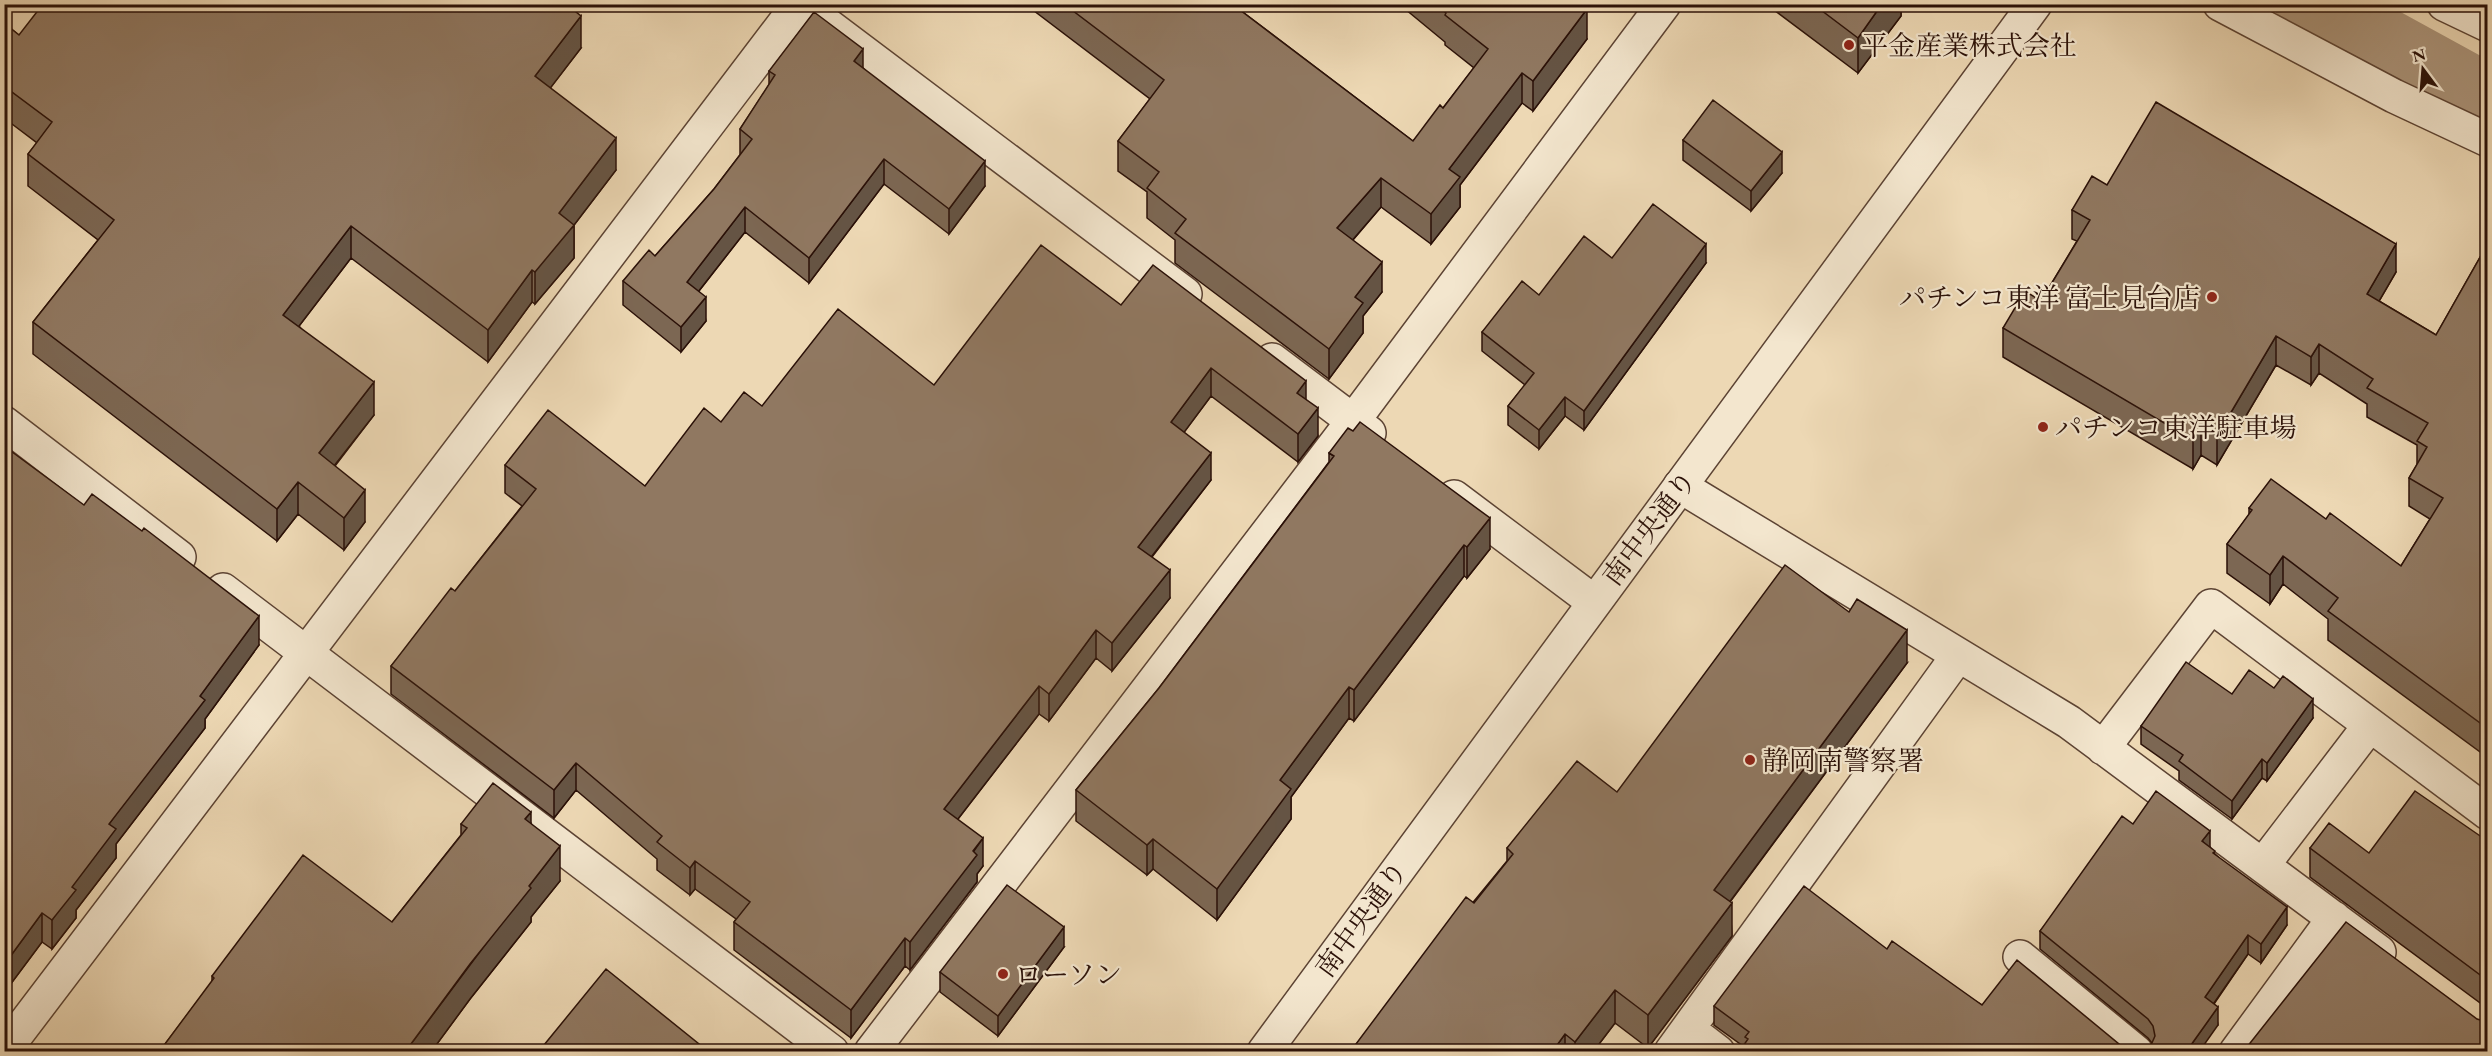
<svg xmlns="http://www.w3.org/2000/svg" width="2492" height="1056" font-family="'EB Garamond','Noto Serif JP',serif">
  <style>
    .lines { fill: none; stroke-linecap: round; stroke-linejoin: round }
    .river { stroke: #ab947a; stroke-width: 72 }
    .minor-casing { stroke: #5c4333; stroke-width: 36 }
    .tertiary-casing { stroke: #5c4333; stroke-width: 36 }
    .minor { stroke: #f3e6ce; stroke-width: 33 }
    .tertiary { stroke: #f3e6ce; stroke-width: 33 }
    .wall { fill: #7c6753; stroke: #2b1108; stroke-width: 1.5 }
    .shaded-wall { fill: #655444; stroke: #2b1108; stroke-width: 1.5 }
    .building { fill: #907861; stroke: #2b1108; stroke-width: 1.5 }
    .poi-dot { fill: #8f2418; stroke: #f3e6ce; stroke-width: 2 }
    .labels { text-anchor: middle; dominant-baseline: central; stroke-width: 4.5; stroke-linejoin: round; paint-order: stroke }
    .poi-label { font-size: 27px; fill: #2b1108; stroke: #f3e6ce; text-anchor: start }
    .street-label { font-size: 27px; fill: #2b1108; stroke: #f3e6ce }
  </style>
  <rect width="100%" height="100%" fill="#edd8b4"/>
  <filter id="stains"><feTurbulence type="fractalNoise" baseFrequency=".00333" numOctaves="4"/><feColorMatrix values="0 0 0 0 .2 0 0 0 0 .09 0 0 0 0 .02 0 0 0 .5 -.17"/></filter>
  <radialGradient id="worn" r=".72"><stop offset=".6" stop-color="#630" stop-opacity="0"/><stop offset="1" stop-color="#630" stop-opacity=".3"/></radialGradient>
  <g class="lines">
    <!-- river -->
    <path class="river" d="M2311,4L2470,91L2488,97"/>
    <defs>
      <path id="minor" d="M2220,4L2394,96L2488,140
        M826,24L1185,294
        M1272,360L1369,433
        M4,423L179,557
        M1680,486L2069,722L2379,952
        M1454,497L1594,602
        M223,590L832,1052
        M2103,748L2211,606L2488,813
        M2263,865L2370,725
        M2020,957L2136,1052
        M1688,1029L1718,1052
        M4,1051L799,4
        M871,1052L1353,421L1664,4
        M1671,1052L1957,657
        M2236,1052L2334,918"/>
      <path id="tertiary" d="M2444,4L2488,25
        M1264,1052L2035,4"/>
    </defs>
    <!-- minor casing -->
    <use href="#minor" class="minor-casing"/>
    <!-- tertiary casing -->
    <use href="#tertiary" class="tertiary-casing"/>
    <!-- minor -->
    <use href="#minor" class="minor"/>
    <!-- tertiary -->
    <use href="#tertiary" class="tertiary"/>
  </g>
  <!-- wall -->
  <path class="wall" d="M1025,4H1232L1413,141L1443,108L1474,68L1445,45V42L1399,4H1529L1536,10L1587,39L1533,111L1522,103L1460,185V207L1431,244L1381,207L1353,240L1382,292L1363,316V333L1329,379L1175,263V240L1147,218V192L1118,171V141L1150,99Z
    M1766,4H1901V16L1858,73Z
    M4,23L19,35L581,48L550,88L616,170L574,225V258L535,304L532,302L488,362L351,258L299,326L374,415L335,466L365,522L344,550L298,514L277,541L33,354V322L98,240L28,186V154L37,143L4,118Z
    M863,68L985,186L949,234L884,184L809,283L745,232L699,291L706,321L681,352L623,305V281L655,256L714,189L740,155V129L769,85V71Z
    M1683,140L1782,173L1751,211L1683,160Z
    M2107,185L2396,272L2379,301L2436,335L2487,245V757L2328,640V619L2283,584L2270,604L2227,573V544L2249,515V508L2326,519L2401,566L2430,519L2409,506V478L2417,465V445L2367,417V404L2319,373L2311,385L2276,365L2217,465L2201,455L2193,469L2003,357V328L2041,301L2077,241L2072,239V210Z
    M1612,258L1706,263L1584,430L1565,416L1539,449L1508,425V406L1525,385L1482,351V332L1539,295Z
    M1121,305L1306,400L1318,436L1298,462L1211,396L1184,432L1211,480L1152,557L1170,598L1112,671L1096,658L1049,721L1039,714L958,819L983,866L977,874V882L910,970L905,966L851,1038L734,950V922L736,919L695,889L690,895L657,870V859L576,790L554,818L391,694V666L455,591L522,506L505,493V465L645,486L721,422L762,406L934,385Z
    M4,446L259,645L205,719V728L116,844V858L76,910V918L52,949L42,942L4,993Z
    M1329,453L1490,549L1467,578L1464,576L1354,721L1349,718L1291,797V819L1217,920L1153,869L1147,875L1076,821V790L1159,688L1329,462Z
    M1907,663L1730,902L1732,936L1648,1048L1615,1023L1593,1052H1350L1507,861V848L1617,792Z
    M2232,694L2313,718L2267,781L2262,778L2232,819L2179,780V771L2141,744V726Z
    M531,823L560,881L531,917V922L470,999L431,1052H159L212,982V976L392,922L461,835V824Z
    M2133,824L2210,847L2215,854L2287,925L2261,963L2248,954L2214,1004L2218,1025L2143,1051L2151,1045L2152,1043L2148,1038L2040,949V931Z
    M2487,838V1008L2310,877V848L2369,853L2486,840Z
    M1064,947L998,1036L940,992V972Z
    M1887,949L1982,1005L2124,1048L1743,1046L1714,1025V1006Z
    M544,1045L709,1052H544Z"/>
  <!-- shaded-wall -->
  <path class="shaded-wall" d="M1882,4H1901V16L1858,73V38Z
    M1587,9V39L1533,111V81Z
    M581,16V48L535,108V76Z
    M863,49V74L854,61Z
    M1522,73V103L1460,185V207L1431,244V214L1449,169Z
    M616,138V170L571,229L574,225V258L535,304V272L559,213Z
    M1782,152V173L1751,211V191Z
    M884,159V184L809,283V258Z
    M985,161V186L949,234V209Z
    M1381,178V207L1337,258V228Z
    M745,207V232L687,306V282Z
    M351,226V258L283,347V315Z
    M1706,244V263L1584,430V411Z
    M2396,244V272L2367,322V294Z
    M1382,262V292L1363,316V333L1329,379V349L1355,297Z
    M532,270V302L488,362V330Z
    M706,297V321L681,352V327Z
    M2276,336V365L2217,465V436Z
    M2319,344V373L2311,385V357Z
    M1211,368V396L1171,450V422Z
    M1306,381V409L1297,393Z
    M374,382V415L319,485V453Z
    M1565,397V416L1539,449V430Z
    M1318,408V436L1298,462V434Z
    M2201,427V455L2193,469V440Z
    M1211,453V480L1138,574V547Z
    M298,482V514L277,541V509Z
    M365,490V522L344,550V518Z
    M1490,518V549L1467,578V547Z
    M1464,545V576L1354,721V690Z
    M2283,556V584L2270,604V575Z
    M1170,570V598L1112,671V643Z
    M259,616V645L205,719V728L116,844V858L76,910V918L52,949V920L109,824L200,696Z
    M1096,630V658L1049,721V694Z
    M1907,630V663L1714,923V890Z
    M1039,686V714L944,837V809Z
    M1349,687V718L1291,797V819L1217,920V889L1280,780Z
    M2313,699V718L2267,781V763Z
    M2262,759V778L2232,819V801Z
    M576,763V790L554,818V790Z
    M531,812V847L525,819Z
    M2210,831V849L2202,841Z
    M983,838V866L977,874V882L910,970V942Z
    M1153,839V869L1147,875V845Z
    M560,846V881L531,917V922L470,999L431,1052H405L529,886Z
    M695,861V889L690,895V868Z
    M1732,903V936L1648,1048V1015Z
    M2287,907V925L2261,963V944Z
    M42,913V942L4,993V965Z
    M1064,927V947L998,1036V1016Z
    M2248,935V954L2205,1016V997Z
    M905,938V966L851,1038V1010Z
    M1615,990V1023L1593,1052H1575V1042Z
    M2218,1007V1025L2199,1052H2186Z
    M1565,1034V1052H1552Z"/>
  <!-- building -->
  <path class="building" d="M43,4H566L581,16L535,76L616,138L559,213L574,225L535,272L532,270L488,330L351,226L283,315L374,382L319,453L365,490L344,518L298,482L277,509L33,322L114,220L28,154L52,122L4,86V23L19,35Z
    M1064,4H1232L1413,141L1440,105L1443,108L1488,49L1445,15L1446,13L1436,4H1529L1536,10L1540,4H1581L1587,9L1533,81L1522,73L1449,169L1460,177L1431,214L1381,178L1337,228L1382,262L1355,297L1363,303L1329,349L1175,233L1186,219L1147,188L1159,172L1118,141L1164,80Z
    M1813,4H1882L1858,38Z
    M814,12L863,49L854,61L985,161L949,209L884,159L809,258L745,207L687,282L706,297L681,327L623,281L649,250L655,256L714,189L752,139L740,129L775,75L769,71Z
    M1713,100L1782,152L1751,191L1683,140Z
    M2156,102L2396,244L2367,294L2436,335L2487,245V728L2328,611L2338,598L2283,556L2270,575L2227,544L2252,510L2249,508L2271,479L2326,519L2330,513L2401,566L2443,498L2409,478L2427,447L2417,441L2428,423L2367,388L2373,379L2319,344L2311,357L2276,336L2217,436L2201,427L2193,440L2003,328L2025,291L2041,301L2090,220L2072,210L2092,176L2107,185Z
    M1653,204L1706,244L1584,411L1565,397L1539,430L1508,406L1534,373L1482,332L1522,281L1539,295L1584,236L1612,258Z
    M1041,245L1121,305L1153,265L1306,381L1297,393L1318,408L1298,434L1211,368L1171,422L1211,453L1138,547L1170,570L1112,643L1096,630L1049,694L1039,686L944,809L983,838L973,851L977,855L910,942L905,938L851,1010L734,922L750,902L695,861L690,868L657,842L662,836L576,763L554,790L391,666L451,588L455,591L536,489L505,465L548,410L645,486L704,408L721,422L744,392L762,406L838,309L934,385Z
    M1360,422L1490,518L1467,547L1464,545L1354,690L1349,687L1280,780L1291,789L1217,889L1153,839L1147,845L1076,790L1159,688L1334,456L1329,453L1348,428L1353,431Z
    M4,446L84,505L92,494L142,531L144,528L259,616L200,696L205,700L109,824L116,829L72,887L76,890L52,920L42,913L4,965Z
    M1785,565L1849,612L1857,599L1907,630L1714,890L1732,903L1648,1015L1615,990L1575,1042L1565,1034L1552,1052H1350L1466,897L1474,903L1513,854L1507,848L1577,761L1617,792Z
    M2186,662L2232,694L2249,670L2274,688L2283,676L2313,699L2267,763L2262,759L2232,801L2179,761L2183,755L2141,726Z
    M493,783L531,812L525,819L560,846L529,886L531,888L470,964L405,1052H159L214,978L212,976L303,855L392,922L467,828L461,824Z
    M2156,791L2210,831L2202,841L2215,851L2213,853L2287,907L2261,944L2248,935L2205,997L2218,1007L2186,1052H2138L2143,1051L2151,1045L2155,1036L2153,1026L2148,1019L2040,931L2122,816L2133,824Z
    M2415,791L2486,840L2487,838V980L2310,848L2329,823L2369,853Z
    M1007,885L1064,927L998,1016L940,972Z
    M1804,886L1887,949L1892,941L1982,1005L2017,960L2124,1048L2132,1052H1739L1748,1039L1745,1037L1749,1032L1714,1006Z
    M2346,922L2477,1019L2487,1022V1052H2243Z
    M606,969L709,1052H552L544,1045Z"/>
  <!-- markers -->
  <g class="poi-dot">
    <circle cx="1849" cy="45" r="6"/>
    <circle cx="2212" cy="297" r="6"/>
    <circle cx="2043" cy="427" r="6"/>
    <circle cx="1750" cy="760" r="6"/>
    <circle cx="1003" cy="974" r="6"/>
  </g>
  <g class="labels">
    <!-- poi labels -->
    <g class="poi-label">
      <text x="1861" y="45">平金産業株式会社</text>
      <text x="2200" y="297" text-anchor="end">パチンコ東洋 富士見台店</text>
      <text x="2055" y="427">パチンコ東洋駐車場</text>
      <text x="1762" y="760">静岡南警察署</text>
      <text x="1015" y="974">ローソン</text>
    </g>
    <!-- street labels -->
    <g class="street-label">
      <text transform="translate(1649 528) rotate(-53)">南中央通り</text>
      <text transform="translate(1361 919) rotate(-54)">南中央通り</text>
    </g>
  </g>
  <!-- margin -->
  <rect width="2492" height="1056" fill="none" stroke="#edd8b4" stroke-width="24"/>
  <rect x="6" y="6" width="2480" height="1044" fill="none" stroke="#2b1108" stroke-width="3"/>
  <rect x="12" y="12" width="2468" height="1032" fill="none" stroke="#2b1108" stroke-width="1.5"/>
  <!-- north arrow -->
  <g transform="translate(2423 69) rotate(344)" stroke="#f3e6ce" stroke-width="4.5" paint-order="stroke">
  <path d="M0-4.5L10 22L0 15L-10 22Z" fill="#2b1108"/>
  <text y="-9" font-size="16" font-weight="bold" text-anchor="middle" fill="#2b1108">N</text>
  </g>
  <rect width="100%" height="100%" filter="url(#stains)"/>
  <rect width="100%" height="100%" fill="url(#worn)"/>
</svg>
